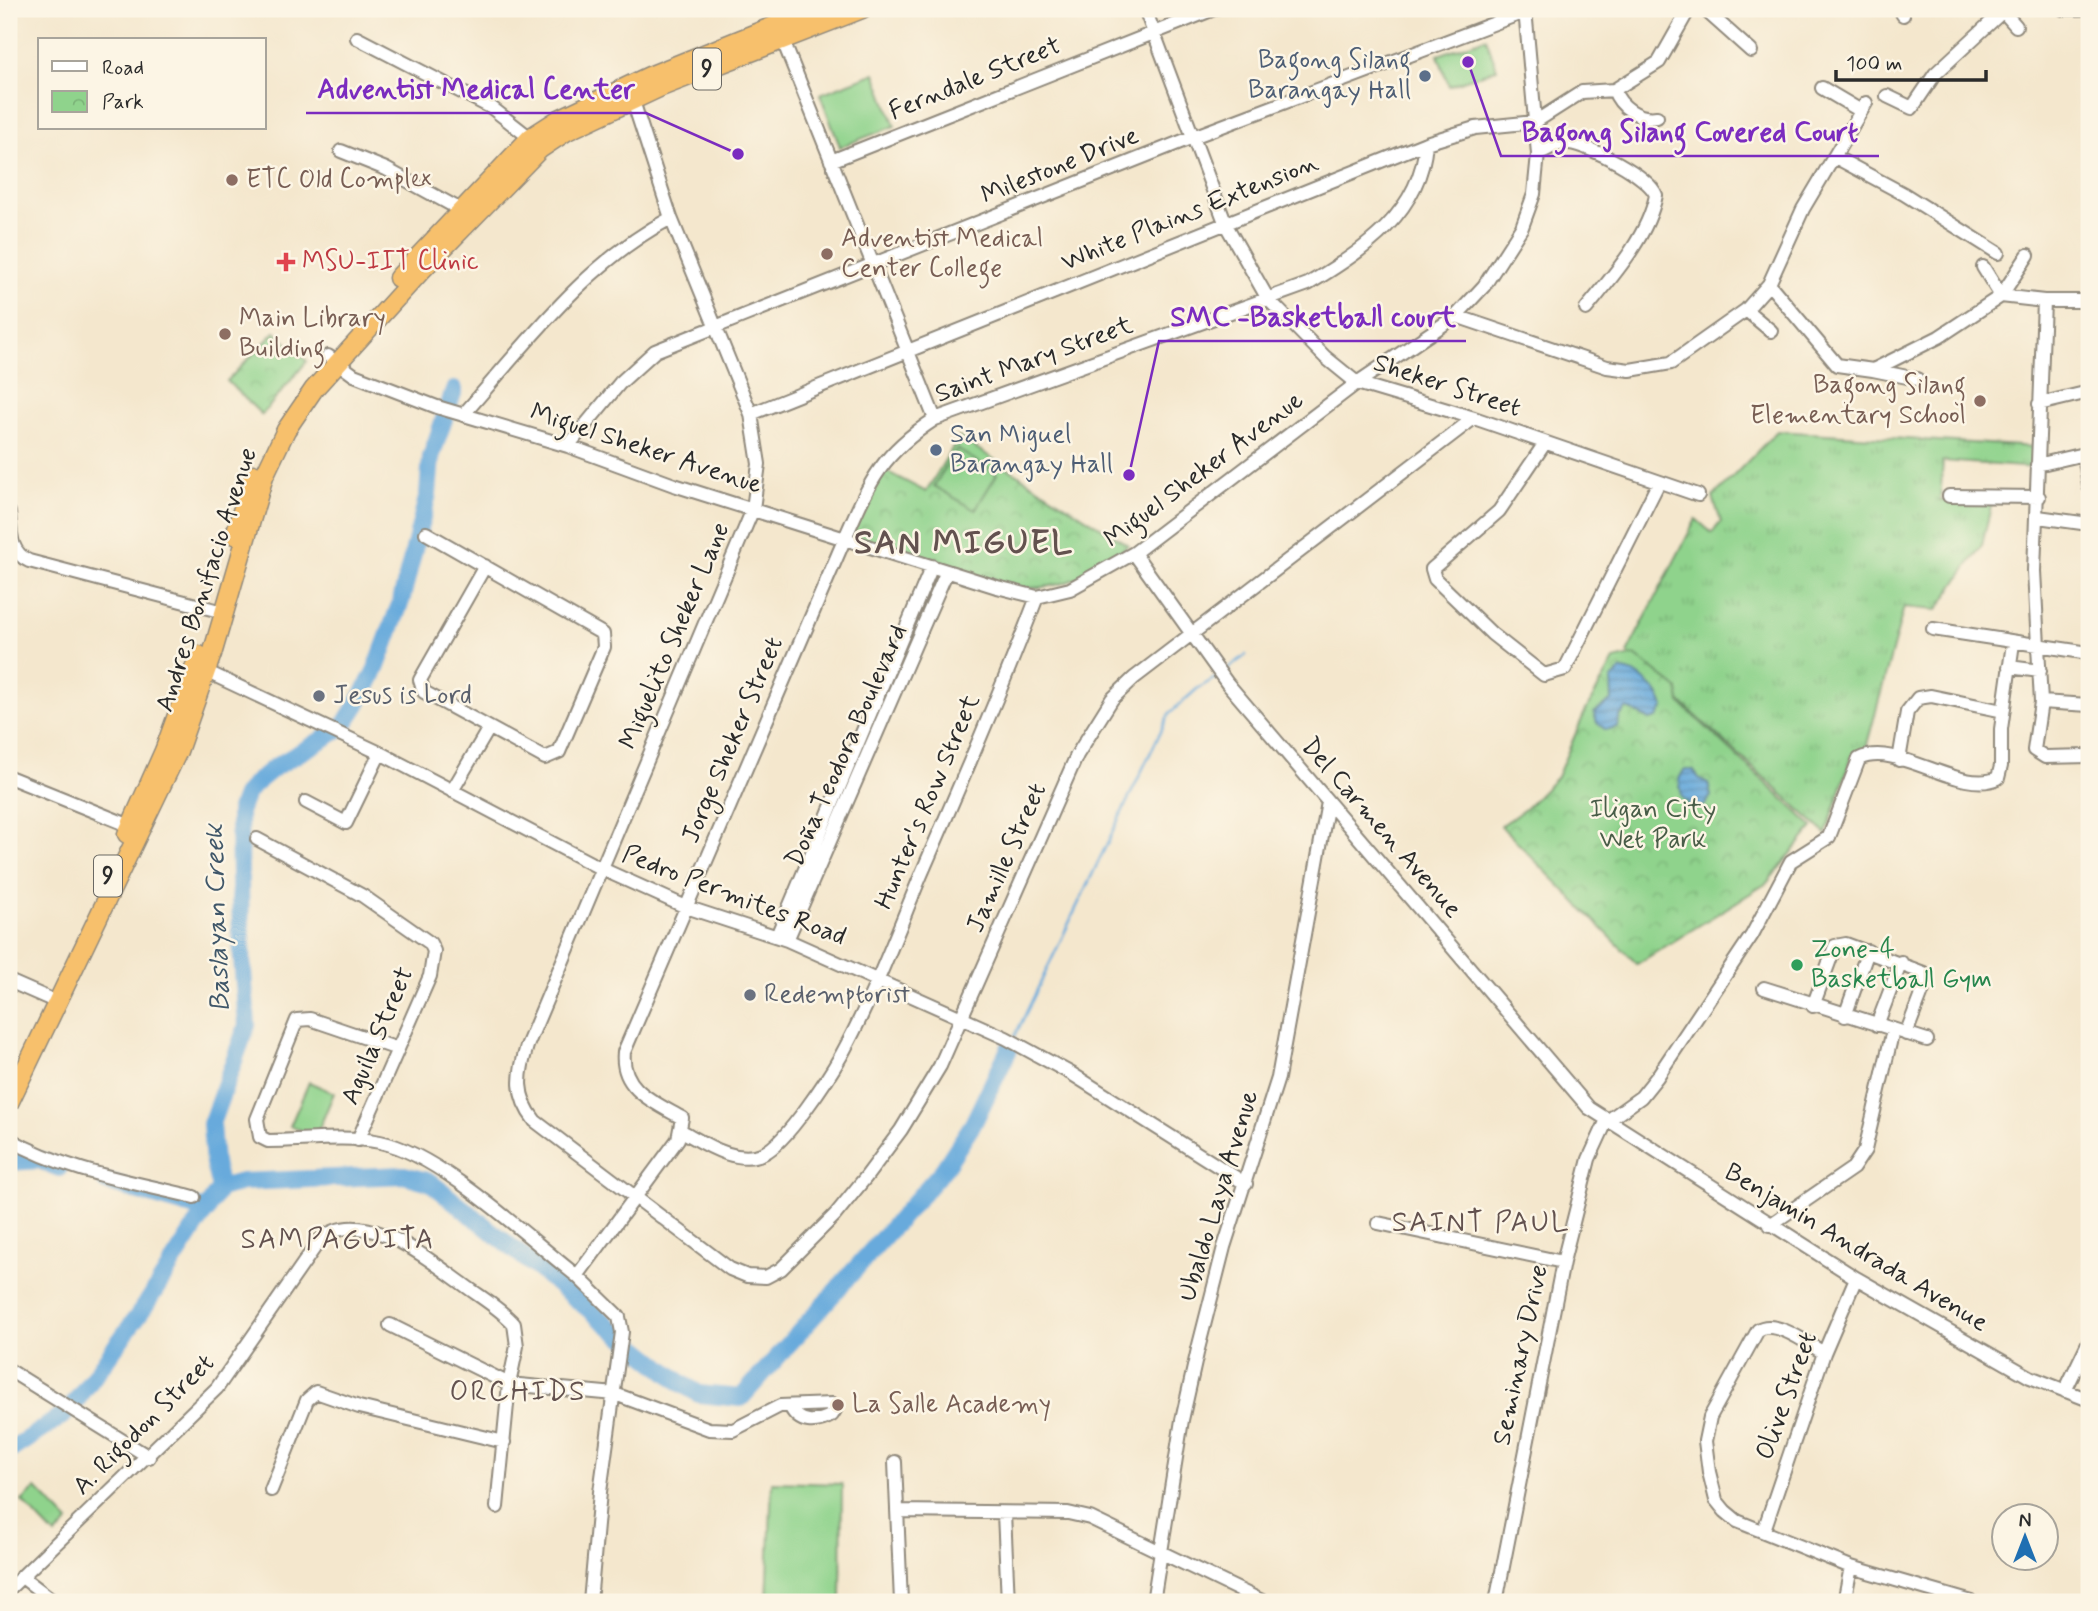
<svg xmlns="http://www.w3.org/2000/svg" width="2098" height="1611" font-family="Mynerve,sans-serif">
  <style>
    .grass { fill: url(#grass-tufts); stroke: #5d7f5c; stroke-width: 2 }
    .park { fill: url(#park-crowns); stroke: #5d7f5c; stroke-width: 2 }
    .garden { fill: #8fd38c; stroke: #5d7f5c; stroke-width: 2 }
    .water { fill: url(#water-rules); stroke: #4a6a84; stroke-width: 2 }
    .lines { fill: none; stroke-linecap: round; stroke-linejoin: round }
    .stream { stroke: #68aadc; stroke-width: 2.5 }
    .river { stroke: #68aadc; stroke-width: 18 }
    .minor-casing { stroke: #90897c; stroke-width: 16 }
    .highway-casing { stroke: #90897c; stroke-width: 21 }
    .minor { stroke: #fff; stroke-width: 12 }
    .highway { stroke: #f7c06c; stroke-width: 18 }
    .service-dot { fill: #5c6f8a; stroke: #fcf5e5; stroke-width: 2.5 }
    .education-dot { fill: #8d6e63; stroke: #fcf5e5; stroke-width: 2.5 }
    .health-dot { fill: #e0444e; stroke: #fcf5e5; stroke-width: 2.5 }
    .worship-dot { fill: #6b7280; stroke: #fcf5e5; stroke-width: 2.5 }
    .leisure-dot { fill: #2e9e5b; stroke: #fcf5e5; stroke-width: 2.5 }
    .labels { text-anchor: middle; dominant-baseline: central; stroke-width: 5; stroke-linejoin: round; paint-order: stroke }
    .shield { fill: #fcf5e5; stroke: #6a6863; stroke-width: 2 }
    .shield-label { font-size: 24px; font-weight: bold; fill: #2b2b2b }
    .service-label { font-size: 26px; fill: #4e5e75; stroke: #fcf5e5; text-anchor: end }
    .street-label { font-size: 26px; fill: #2b2b2b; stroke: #fcf5e5 }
    .education-label { font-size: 26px; fill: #785e54; stroke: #fcf5e5; text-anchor: start }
    .health-label { font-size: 26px; fill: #be3a42; stroke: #fcf5e5; text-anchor: start }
    .worship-label { font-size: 26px; fill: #5b616d; stroke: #fcf5e5; text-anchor: start }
    .park-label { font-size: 26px; fill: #495d48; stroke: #fcf5e5 }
    .leisure-label { font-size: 26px; fill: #27864d; stroke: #fcf5e5; text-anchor: start }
    .water-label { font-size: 28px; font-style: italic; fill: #405769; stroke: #fcf5e5 }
    .neighbourhood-label { font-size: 28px; letter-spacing: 2px; fill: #63524f; stroke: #fcf5e5 }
    .district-label { font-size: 33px; font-weight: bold; letter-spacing: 2px; fill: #63524f; stroke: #fcf5e5 }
    .leader { fill: none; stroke: #7b2cbf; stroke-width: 2.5 }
    .callout-dot { fill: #7b2cbf; stroke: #fcf5e5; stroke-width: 2.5 }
    .callout-label { font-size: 28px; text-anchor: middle; font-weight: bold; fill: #7b2cbf; stroke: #fcf5e5; stroke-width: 5; stroke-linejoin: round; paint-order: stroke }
  </style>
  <defs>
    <pattern id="grass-tufts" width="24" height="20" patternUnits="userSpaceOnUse" patternTransform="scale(1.75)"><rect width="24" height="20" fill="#8fd38c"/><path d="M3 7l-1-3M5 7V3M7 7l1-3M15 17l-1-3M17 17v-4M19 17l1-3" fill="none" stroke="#7cb579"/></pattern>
    <pattern id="park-crowns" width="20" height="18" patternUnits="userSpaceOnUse" patternTransform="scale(1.75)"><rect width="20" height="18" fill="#8fd38c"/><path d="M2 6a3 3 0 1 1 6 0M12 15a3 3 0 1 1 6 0" fill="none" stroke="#7cb579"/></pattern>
    <pattern id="water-rules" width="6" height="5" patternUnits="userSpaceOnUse" patternTransform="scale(1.75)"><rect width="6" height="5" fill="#68aadc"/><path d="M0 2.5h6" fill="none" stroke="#568bb3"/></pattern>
  </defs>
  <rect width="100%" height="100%" fill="#fcf5e5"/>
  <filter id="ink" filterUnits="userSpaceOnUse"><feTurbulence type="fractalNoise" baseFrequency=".0143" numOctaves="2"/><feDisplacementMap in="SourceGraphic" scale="14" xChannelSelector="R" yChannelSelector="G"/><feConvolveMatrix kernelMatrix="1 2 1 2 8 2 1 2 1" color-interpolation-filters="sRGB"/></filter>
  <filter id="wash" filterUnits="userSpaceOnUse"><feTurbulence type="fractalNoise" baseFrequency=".00686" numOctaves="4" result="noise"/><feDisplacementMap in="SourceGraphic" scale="28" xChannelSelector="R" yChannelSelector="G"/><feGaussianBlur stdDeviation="1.57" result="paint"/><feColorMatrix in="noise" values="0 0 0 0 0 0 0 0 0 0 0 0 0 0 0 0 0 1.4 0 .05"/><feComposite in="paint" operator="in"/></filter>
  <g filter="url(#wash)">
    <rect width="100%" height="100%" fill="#f4e7cd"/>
    <!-- grass -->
    <path class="grass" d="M1777,431L2035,447V468L1943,461L1940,500L1992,502L1982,545L1937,610L1904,607L1866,748L1852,756L1826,834L1627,653L1696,519L1712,533L1721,522L1713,497Z"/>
    <!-- park -->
    <path class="park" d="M275,332L307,361L262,415L227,381Z
      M959,437L1128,545C1094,575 1063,590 1017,588L851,535L884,470L926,492Z
      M1635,655L1678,689L1680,703L1813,827L1767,883L1637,964L1501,826L1525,809L1557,777L1585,712L1614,660Z"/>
    <!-- garden -->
    <path class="garden" d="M1486,38L1497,69L1449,86L1438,55Z
      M875,73L895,126L840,147L820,94Z
      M957,449L997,474L975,510L934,486Z
      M309,1082L334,1093L316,1136L290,1126Z
      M772,1482L842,1484L841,1602H767Z
      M36,1488L69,1522L55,1536L22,1501Z"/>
    <!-- water -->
    <path class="water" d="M1621,670C1638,670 1660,691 1664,707L1657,718L1650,720L1627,708L1620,716L1617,727L1606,730L1597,723L1594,713L1612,700L1611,680Z
      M1684,770H1693L1699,778L1708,783L1711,796L1704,806H1691L1682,797L1679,779Z"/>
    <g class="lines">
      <!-- stream -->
      <path class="stream" d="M1224,672L1246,655
        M1015,1036L1169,714L1197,689L1219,676"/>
      <!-- river -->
      <path class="river" d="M9,1162L39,1160L59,1168
        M106,1182L207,1211
        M220,1188L214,1163L211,1124L247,1025L241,944L239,812L245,796L253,785L275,767L342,728L363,695L376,669L401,601L428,494L431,457L454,390
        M73,1405L145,1306L220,1188L242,1182L404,1175L430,1182L681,1383L699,1394L741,1398L943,1170L973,1124L1010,1047
        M9,1451L65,1414"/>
    </g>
  </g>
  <g filter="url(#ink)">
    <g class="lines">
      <defs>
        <path id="minor" d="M1145,9L1226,225L1268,299L1325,357L1357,383L1474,418L1698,495
          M1704,9L1751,51
          M1900,9L1903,15
          M2001,9L2016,26
          M2063,9H2081
          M530,13L531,9
          M357,38L492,108L534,141
          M782,38L935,419
          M1822,88L1861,111
          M1614,90L1659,62L1689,9
          M1887,96L1912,108L1935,74L2003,11
          M633,101L671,218L751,414L759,464L753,509L527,1046C518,1075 515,1096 535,1121L730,1269L747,1276L766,1277L781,1269L835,1215L866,1177L901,1130L940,1066L1077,755L1112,699L1134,678L1474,418
          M341,151L386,169L461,210
          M1538,154C1548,149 1558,142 1569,143C1589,145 1649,176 1656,195C1648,237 1612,277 1586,309
          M1835,157L1904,194L1998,253
          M831,161L1214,9
          M1983,267L2001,296L2028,255
          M1769,284L1837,365L1873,370L1939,337L2001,296L2044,301H2089
          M2044,301L2034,571L2041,702L2034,750L2045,757L2089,756
          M1746,310L1771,331
          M1456,316L1607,367L1630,370L1671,363L1746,310L1769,284L1803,209L1866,103
          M328,356L354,375L437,407L568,446L674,485L997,587L1037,597L1070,589L1134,553L1357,383L1456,316L1484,286L1522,227L1534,194L1538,154L1525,9
          M1873,370L1917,379
          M2039,404L2089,392
          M751,414L1426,143L1475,128L1535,122L1582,92L1614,90C1620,107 1639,120 1657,117
          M463,415C527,343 584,264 671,218
          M1545,443L1499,511L1432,569L1435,579L1492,634L1544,675L1565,669L1659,482
          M568,446L620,383L655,351L1193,137L1532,9
          M2084,454L2089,487
          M2037,465L2089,453
          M1949,496L2039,497
          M9,512C11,532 9,552 29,561L223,612
          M2038,517L2089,524
          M426,533L603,634L604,647L559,752L545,758L424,692L420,680L485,566
          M1134,553L1227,683L1589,1108L1856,1278L2030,1377L2089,1400
          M1933,629L2089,653
          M2009,667L2040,671
          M199,668L380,753L602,869L686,907L787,940L1006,1038L1072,1074L1246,1184
          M2041,702L2089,705
          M1899,760L1907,712L1918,698L1931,696L2003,711
          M9,777L138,829
          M452,791L489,728
          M306,802L346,823L380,753
          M257,839L363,896L430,943L434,951L430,976L358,1140
          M777,936L932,566
          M787,940L947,571
          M9,981L50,999
          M1764,988L1927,1040
          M1813,1006L1835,946L1846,944L1924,973V987L1906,1034
          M1845,1016L1868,951
          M1877,1025L1901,962
          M398,1049L310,1019L297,1020L257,1119L260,1137L268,1141C304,1141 344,1135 380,1142C440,1154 527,1237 577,1276
          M1606,1122L1641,1097L1657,1077L1752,935L1791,861L1829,837L1859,759C1897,740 1960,796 1998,778L2001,766V729L2013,643
          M680,1130C704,1143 736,1166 764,1153C786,1143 829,1077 842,1054C873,997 896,935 921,875C961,783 1001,691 1037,597
          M9,1139C65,1171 132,1182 194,1197
          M1378,1223L1563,1262
          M1770,1225L1853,1168L1865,1150L1893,1030
          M390,1325L509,1384L615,1394L709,1429L733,1430L780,1406L832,1404L835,1410L832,1415C816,1424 799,1425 790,1406
          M1824,1353C1808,1344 1775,1318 1758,1330L1710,1417L1705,1441L1709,1472L1716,1500L1725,1511L1737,1521L1851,1567L1972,1602
          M9,1370L149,1457
          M2065,1391L2089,1341
          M895,1462L901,1602
          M271,1490L307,1400L316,1392L359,1407L504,1442
          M897,1511L1068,1513L1090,1518L1264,1602
          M1004,1513L1008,1602
          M1764,1530L1824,1353L1856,1278
          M22,1577L55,1602
          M9,1589L217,1388L319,1241C360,1202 428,1259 463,1284C480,1297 500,1308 514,1324L517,1346L509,1384L497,1507
          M590,1602L600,1492L622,1332L619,1317L577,1276L678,1139L682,1118C654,1102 620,1089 624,1052L845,538C870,481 881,454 935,419L1308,284C1364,251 1421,212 1426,143
          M1153,1602L1182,1420L1198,1349L1224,1247L1278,1078L1328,802
          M1496,1602L1563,1262L1589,1159L1606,1122
          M1844,1602L1851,1567"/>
        <path id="highway" d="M398,278L531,137L559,119L649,76L816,9
          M235,535L253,474
          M127,834L164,751L199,655
          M9,1103L178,751L213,651L264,476L286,430L314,389L421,271L540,149L567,131L661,87L862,9"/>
      </defs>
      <!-- minor casing -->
      <use href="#minor" class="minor-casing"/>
      <!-- highway casing -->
      <use href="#highway" class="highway-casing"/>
      <!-- minor -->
      <use href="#minor" class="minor"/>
      <!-- highway -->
      <use href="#highway" class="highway"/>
    </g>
  </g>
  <!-- markers -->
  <g class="service-dot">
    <circle cx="1425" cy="76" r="7"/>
    <circle cx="936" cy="450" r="7"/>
  </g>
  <g class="education-dot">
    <circle cx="232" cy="180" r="7"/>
    <circle cx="827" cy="254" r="7"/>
    <circle cx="225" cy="334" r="7"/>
    <circle cx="1980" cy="401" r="7"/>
    <circle cx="838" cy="1405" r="7"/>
  </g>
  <path class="health-dot" d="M282.5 251.5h7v7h7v7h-7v7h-7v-7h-7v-7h7z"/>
  <g class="worship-dot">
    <circle cx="319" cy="696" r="7"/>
    <circle cx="750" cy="995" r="7"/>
  </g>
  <circle class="leisure-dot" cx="1797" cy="965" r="7"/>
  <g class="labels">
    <!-- shield labels -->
    <g class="shield">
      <rect x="693" y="48.5" width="28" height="41" rx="5"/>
      <rect x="94" y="855.5" width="28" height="41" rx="5"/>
    </g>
    <g class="shield-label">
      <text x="707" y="69">9</text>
      <text x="108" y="876">9</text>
    </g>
    <!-- service labels -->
    <g class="service-label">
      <text x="1411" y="61">Bagong Silang<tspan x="1411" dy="30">Barangay Hall</tspan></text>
      <text x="950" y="435" text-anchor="start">San Miguel<tspan x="950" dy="30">Barangay Hall</tspan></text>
    </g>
    <!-- street labels -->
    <g class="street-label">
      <text transform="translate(975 79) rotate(-22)">Ferndale Street</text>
      <text transform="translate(1060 166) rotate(-22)">Milestone Drive</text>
      <text transform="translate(1190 213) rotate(-22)">White Plains Extension</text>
      <text transform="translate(1034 360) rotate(-20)">Saint Mary Street</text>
      <text transform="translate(1447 386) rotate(18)">Sheker Street</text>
      <text transform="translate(646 449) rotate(18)">Miguel Sheker Avenue</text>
      <text transform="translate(1204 470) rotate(-37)">Miguel Sheker Avenue</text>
      <text transform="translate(207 580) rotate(-72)">Andres Bonifacio Avenue</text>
      <text transform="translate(675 636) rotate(-67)">Miguelito Sheker Lane</text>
      <text transform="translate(733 740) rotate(-67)">Jorge Sheker Street</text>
      <text transform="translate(847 746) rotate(-66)">Doña Teodora Boulevard</text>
      <text transform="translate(928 802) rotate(-67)">Hunter's Row Street</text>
      <text transform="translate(1381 828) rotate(49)">Del Carmen Avenue</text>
      <text transform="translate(1007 858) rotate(-66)">Jamille Street</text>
      <text transform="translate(734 896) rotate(21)">Pedro Permites Road</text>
      <text transform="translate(378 1036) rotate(-67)">Aguila Street</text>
      <text transform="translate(1219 1196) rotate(-73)">Ubaldo Laya Avenue</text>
      <text transform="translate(1856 1248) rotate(31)">Benjamin Andrada Avenue</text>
      <text transform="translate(1521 1355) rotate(-78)">Seminary Drive</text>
      <text transform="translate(1787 1396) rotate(-70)">Olive Street</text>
      <text transform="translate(144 1425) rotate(-45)">A. Rigodon Street</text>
    </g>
    <!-- education labels -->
    <g class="education-label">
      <text x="246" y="180">ETC Old Complex</text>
      <text x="841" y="239">Adventist Medical<tspan x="841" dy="30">Center College</tspan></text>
      <text x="239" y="319">Main Library<tspan x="239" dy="30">Building</tspan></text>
      <text x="1966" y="386" text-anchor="end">Bagong Silang<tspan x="1966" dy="30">Elementary School</tspan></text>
      <text x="852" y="1405">La Salle Academy</text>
    </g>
    <!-- health labels -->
    <g class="health-label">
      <text x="302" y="262">MSU-IIT Clinic</text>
    </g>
    <!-- worship labels -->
    <g class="worship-label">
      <text x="333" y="696">Jesus is Lord</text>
      <text x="764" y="995">Redemptorist</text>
    </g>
    <!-- park labels -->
    <g class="park-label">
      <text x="1653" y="810">Iligan City<tspan x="1653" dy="30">Wet Park</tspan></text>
    </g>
    <!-- leisure labels -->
    <g class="leisure-label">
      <text x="1811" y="950">Zone-4<tspan x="1811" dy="30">Basketball Gym</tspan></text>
    </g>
    <!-- water labels -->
    <g class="water-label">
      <text transform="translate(218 918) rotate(-92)">Baslayan Creek</text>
    </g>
    <!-- neighbourhood labels -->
    <g class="neighbourhood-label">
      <text x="1481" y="1223">SAINT PAUL</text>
      <text x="338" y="1240">SAMPAGUITA</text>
      <text x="518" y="1392">ORCHIDS</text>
    </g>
    <!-- district labels -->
    <g class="district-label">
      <text x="964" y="544">SAN MIGUEL</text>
    </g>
  </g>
  <!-- callouts -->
  <path class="leader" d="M738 154L646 113H306M1468 62L1501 156H1879M1129 475L1159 341H1466"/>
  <g class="callout-dot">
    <circle cx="738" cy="154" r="7"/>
    <circle cx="1468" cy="62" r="7"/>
    <circle cx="1129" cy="475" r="7"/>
  </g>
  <g class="callout-label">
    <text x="476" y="98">Adventist Medical Center</text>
    <text x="1690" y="141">Bagong Silang Covered Court</text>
    <text x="1313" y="326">SMC -Basketball court</text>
  </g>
  <!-- margin -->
  <rect width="2098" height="1611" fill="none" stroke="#fcf5e5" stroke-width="35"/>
  <!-- legend -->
  <rect x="38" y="38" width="228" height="91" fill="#fcf5e5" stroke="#a8a49b" stroke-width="2"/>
  <rect x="52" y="61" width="35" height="10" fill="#ffffff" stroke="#a8a49b" stroke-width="2"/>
  <text x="102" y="74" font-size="21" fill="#2b2b2b">Road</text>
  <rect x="52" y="91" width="35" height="21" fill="url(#park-crowns)" stroke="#a8a49b" stroke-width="2"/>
  <text x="102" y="108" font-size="21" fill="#2b2b2b">Park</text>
  <!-- north arrow -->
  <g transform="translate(2025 1537)"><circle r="33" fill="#fcf5e5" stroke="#a8a49b" stroke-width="2"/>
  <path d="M0-5L12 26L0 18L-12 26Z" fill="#1f6fb2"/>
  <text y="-10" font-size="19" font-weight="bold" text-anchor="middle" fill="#2b2b2b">N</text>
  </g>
  <!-- scale -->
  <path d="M1836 70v10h150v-10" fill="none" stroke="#2b2b2b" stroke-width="3.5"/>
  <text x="1846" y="70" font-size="21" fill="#2b2b2b" stroke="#fcf5e5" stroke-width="5" paint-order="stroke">100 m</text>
</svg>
